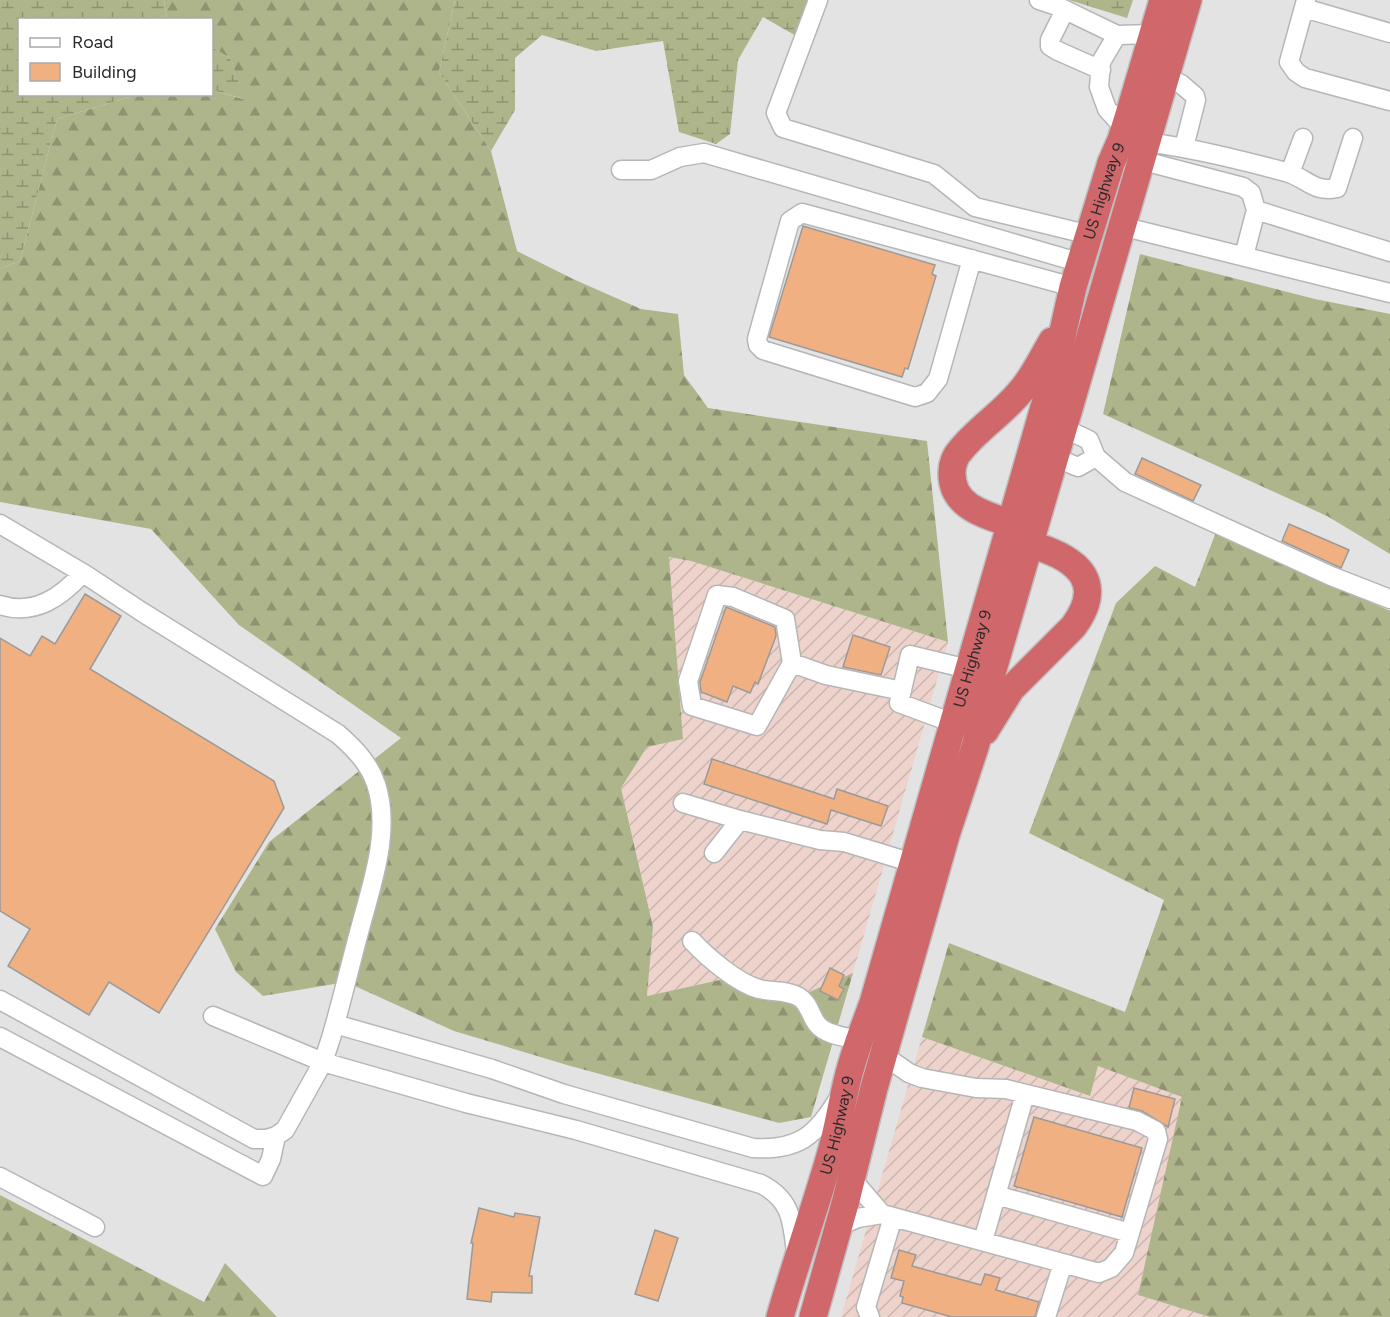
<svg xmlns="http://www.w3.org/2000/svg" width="1390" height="1317" font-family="Figtree,sans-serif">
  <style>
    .industrial { fill: url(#industrial-furrows) }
    .forest { fill: url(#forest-firs) }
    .wetland { fill: url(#wetland-marsh) }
    .building { fill: #f0b081; stroke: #9b9a99; stroke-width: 1.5 }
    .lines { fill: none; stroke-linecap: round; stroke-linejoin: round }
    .minor-casing { stroke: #b6b6b7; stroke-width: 21 }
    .highway-casing { stroke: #bfbfc0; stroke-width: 30 }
    .minor { stroke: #fff; stroke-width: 18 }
    .highway { stroke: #cf676b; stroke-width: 27 }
    .labels { text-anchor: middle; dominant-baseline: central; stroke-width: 5; stroke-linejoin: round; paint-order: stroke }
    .street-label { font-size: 16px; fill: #2b2b2c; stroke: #fff }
  </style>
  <defs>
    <pattern id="industrial-furrows" width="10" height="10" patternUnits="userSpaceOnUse" patternTransform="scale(1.5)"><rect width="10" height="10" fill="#edd3cc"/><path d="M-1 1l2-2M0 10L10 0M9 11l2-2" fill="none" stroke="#cbb5af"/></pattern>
    <pattern id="forest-firs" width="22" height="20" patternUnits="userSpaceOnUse" patternTransform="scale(1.5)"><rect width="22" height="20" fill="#afb58b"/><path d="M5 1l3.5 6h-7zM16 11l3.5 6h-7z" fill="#8f9372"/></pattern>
    <pattern id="wetland-marsh" width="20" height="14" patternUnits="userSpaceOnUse" patternTransform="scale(1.5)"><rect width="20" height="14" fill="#afb58b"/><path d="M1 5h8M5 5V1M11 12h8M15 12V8" fill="none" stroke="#8f9372"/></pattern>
  </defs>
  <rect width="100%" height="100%" fill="#e3e3e4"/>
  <!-- industrial -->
  <path class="industrial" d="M668,557L691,561L948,642L853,973L800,996L738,976L647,996L653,927L621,788L647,747L683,738Z
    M922,1037L1089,1096L1098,1066L1183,1097L1138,1295L1210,1317H841Z"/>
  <!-- forest -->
  <path class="forest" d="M164,0H455L439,72L491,151L517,251L573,279L641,309L678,314L684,375L708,408L927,441L948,642L691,561L669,557L683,739L647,747L621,788L653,927L647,996L738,976L800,996L853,973L811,1117L779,1123L567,1065L454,1031L346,982L263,996L236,972L215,929L269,842L401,738L239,625L151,529L0,502V269L20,261L57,119L136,95L212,94V90L243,99L231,59L212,47V20L167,19Z
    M1140,254L1315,299L1390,314V554L1327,516L1103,414Z
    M1216,532L1390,611V1317H1210L1138,1295L1182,1097L1098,1066L1090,1096L922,1037L949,943L1125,1012L1164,900L1029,833L1116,603L1155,566L1195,587Z
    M0,1195L204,1302L225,1263L277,1317H0Z"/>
  <!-- wetland -->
  <path class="wetland" d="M0,0H164L167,19L20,20V94L136,95L57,119L20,261L0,269Z
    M455,0H807L798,37L763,17L738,60L730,134L716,144L679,132L663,41L596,51L542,35L515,58V110L491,151L439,72Z
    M1069,0H1133L1127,18Z
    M212,47L231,59L244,99L212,90Z"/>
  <!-- building -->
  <path class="building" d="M803,226L935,265L932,274L936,276L908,369L905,368L902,377L769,337Z
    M1142,458L1201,485L1193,501L1135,474Z
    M1289,524L1349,550L1341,568L1282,541Z
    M85,594L121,616L90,669L274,781L284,808L159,1013L109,982L89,1015L8,966L30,929L0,911V638L30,656L42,636L55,644Z
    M726,607L775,627L776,636L758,684L755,682L750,693L733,686L727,702L701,692L700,682Z
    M853,635L890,647L881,675L843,667Z
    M712,759L834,799L837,789L888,806L881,826L831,810L827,824L704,784Z
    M830,968L844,975L839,986L844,989L838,1000L820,991Z
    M1134,1088L1175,1099L1168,1127L1142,1111L1129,1108Z
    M1034,1117L1142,1148L1122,1217L1014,1186Z
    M479,1208L514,1217L515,1213L540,1217L529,1276H532V1293L492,1292L491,1302L467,1299L473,1243H471Z
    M655,1230L678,1238L658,1301L635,1294Z
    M899,1250L916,1255L912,1266L981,1285L985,1274L1000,1278L996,1290L1039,1302L1035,1317H952L902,1303L903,1297L900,1296L904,1281L891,1278Z"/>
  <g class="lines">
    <defs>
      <path id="minor" d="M818,0L776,113L783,128L934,174L975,207L1090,235
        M1039,0L1057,6L1117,35
        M1306,0L1289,62L1296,72L1305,78L1390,101
        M1304,8L1390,33
        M1065,10L1050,40V46L1058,51L1101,70
        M1165,77L1181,84L1195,96L1196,100L1184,147
        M1125,129L1107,109L1099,87L1101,62L1117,35L1153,34
        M1146,142C1193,148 1240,160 1286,172C1307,178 1313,193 1337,188L1353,138
        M1140,160L1243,187L1251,193L1256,210L1390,252
        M621,170H651L680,157L704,153L1081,263
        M1290,173L1303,138
        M1121,226L1390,293
        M1244,256L1256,210
        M972,259L938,379L927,393L915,397L763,350L758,345L757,339L790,221L802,213L1073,287
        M1054,457L1078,467L1096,457L1089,440L1063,428
        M1096,457L1125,482L1331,576L1390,599
        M0,524L86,575L142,612L338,734C354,748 369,763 376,784C392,833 370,889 358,936C349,970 341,1004 331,1038L323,1062L285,1130L276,1136L266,1139H254L0,1000
        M0,605C35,616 61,597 83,573
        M792,663L785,619L733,597L717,595L688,681L692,706L757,726L792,663L826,675L902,691
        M953,723L899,703L910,655L968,669
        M683,803L740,820L820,840L844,842L913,863
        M714,853L740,820
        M692,941C707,957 737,983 759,989C772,992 787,990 799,997C809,1003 810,1015 817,1024C825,1035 846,1037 859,1040
        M213,1016L323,1062L466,1103L576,1130L761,1184C792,1200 792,1221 796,1252
        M335,1024L492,1069L564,1094L753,1148C797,1151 816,1136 838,1099
        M0,1037L263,1176L271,1159L276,1136
        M0,1177L95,1227
        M852,1179L882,1214
        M996,1195L1130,1233
        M839,1226L858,1218L882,1214L1099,1273L1111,1268L1124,1253L1158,1139L1156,1131L1137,1121L1006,1089L976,1088L922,1078L909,1073L883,1055
        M983,1241L1025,1094
        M870,1317L866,1307L893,1217
        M1046,1317L1063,1263"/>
      <g id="highway">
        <path d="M1027,517L1009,523C983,514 951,506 952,472C952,465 955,456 960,451C977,429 1002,414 1020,392C1033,378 1042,358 1052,341"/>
        <path d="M985,731L1011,689L1073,627C1115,571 1057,549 1010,540"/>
        <path id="s1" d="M780,1317C796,1261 816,1206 832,1149C838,1128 841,1107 846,1086C852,1057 863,1030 873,1003L1053,376L1073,287L1111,163L1121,140L1131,108L1163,0"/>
        <path d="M813,1317L846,1200L874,1088L946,835L976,744L985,697L1188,0"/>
      </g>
    </defs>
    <!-- minor casing -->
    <use href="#minor" class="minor-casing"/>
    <!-- highway casing -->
    <use href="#highway" class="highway-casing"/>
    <!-- minor -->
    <use href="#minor" class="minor"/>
    <!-- highway -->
    <use href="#highway" class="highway"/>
  </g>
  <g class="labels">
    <!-- street labels -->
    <g class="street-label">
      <text stroke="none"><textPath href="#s1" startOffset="1172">US Highway 9</textPath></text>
      <text stroke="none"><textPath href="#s1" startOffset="686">US Highway 9</textPath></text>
      <text stroke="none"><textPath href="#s1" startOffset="200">US Highway 9</textPath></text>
    </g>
  </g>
  <!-- legend -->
  <rect x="18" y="18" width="195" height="78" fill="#ffffff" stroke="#aaaaab" stroke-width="1.5"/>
  <rect x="30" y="38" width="30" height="9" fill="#ffffff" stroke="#aaaaab" stroke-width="1.5"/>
  <text x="72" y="48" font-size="18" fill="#2b2b2c">Road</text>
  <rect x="30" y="63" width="30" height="18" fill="#f0b081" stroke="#aaaaab" stroke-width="1.5"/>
  <text x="72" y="78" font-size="18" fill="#2b2b2c">Building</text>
</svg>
